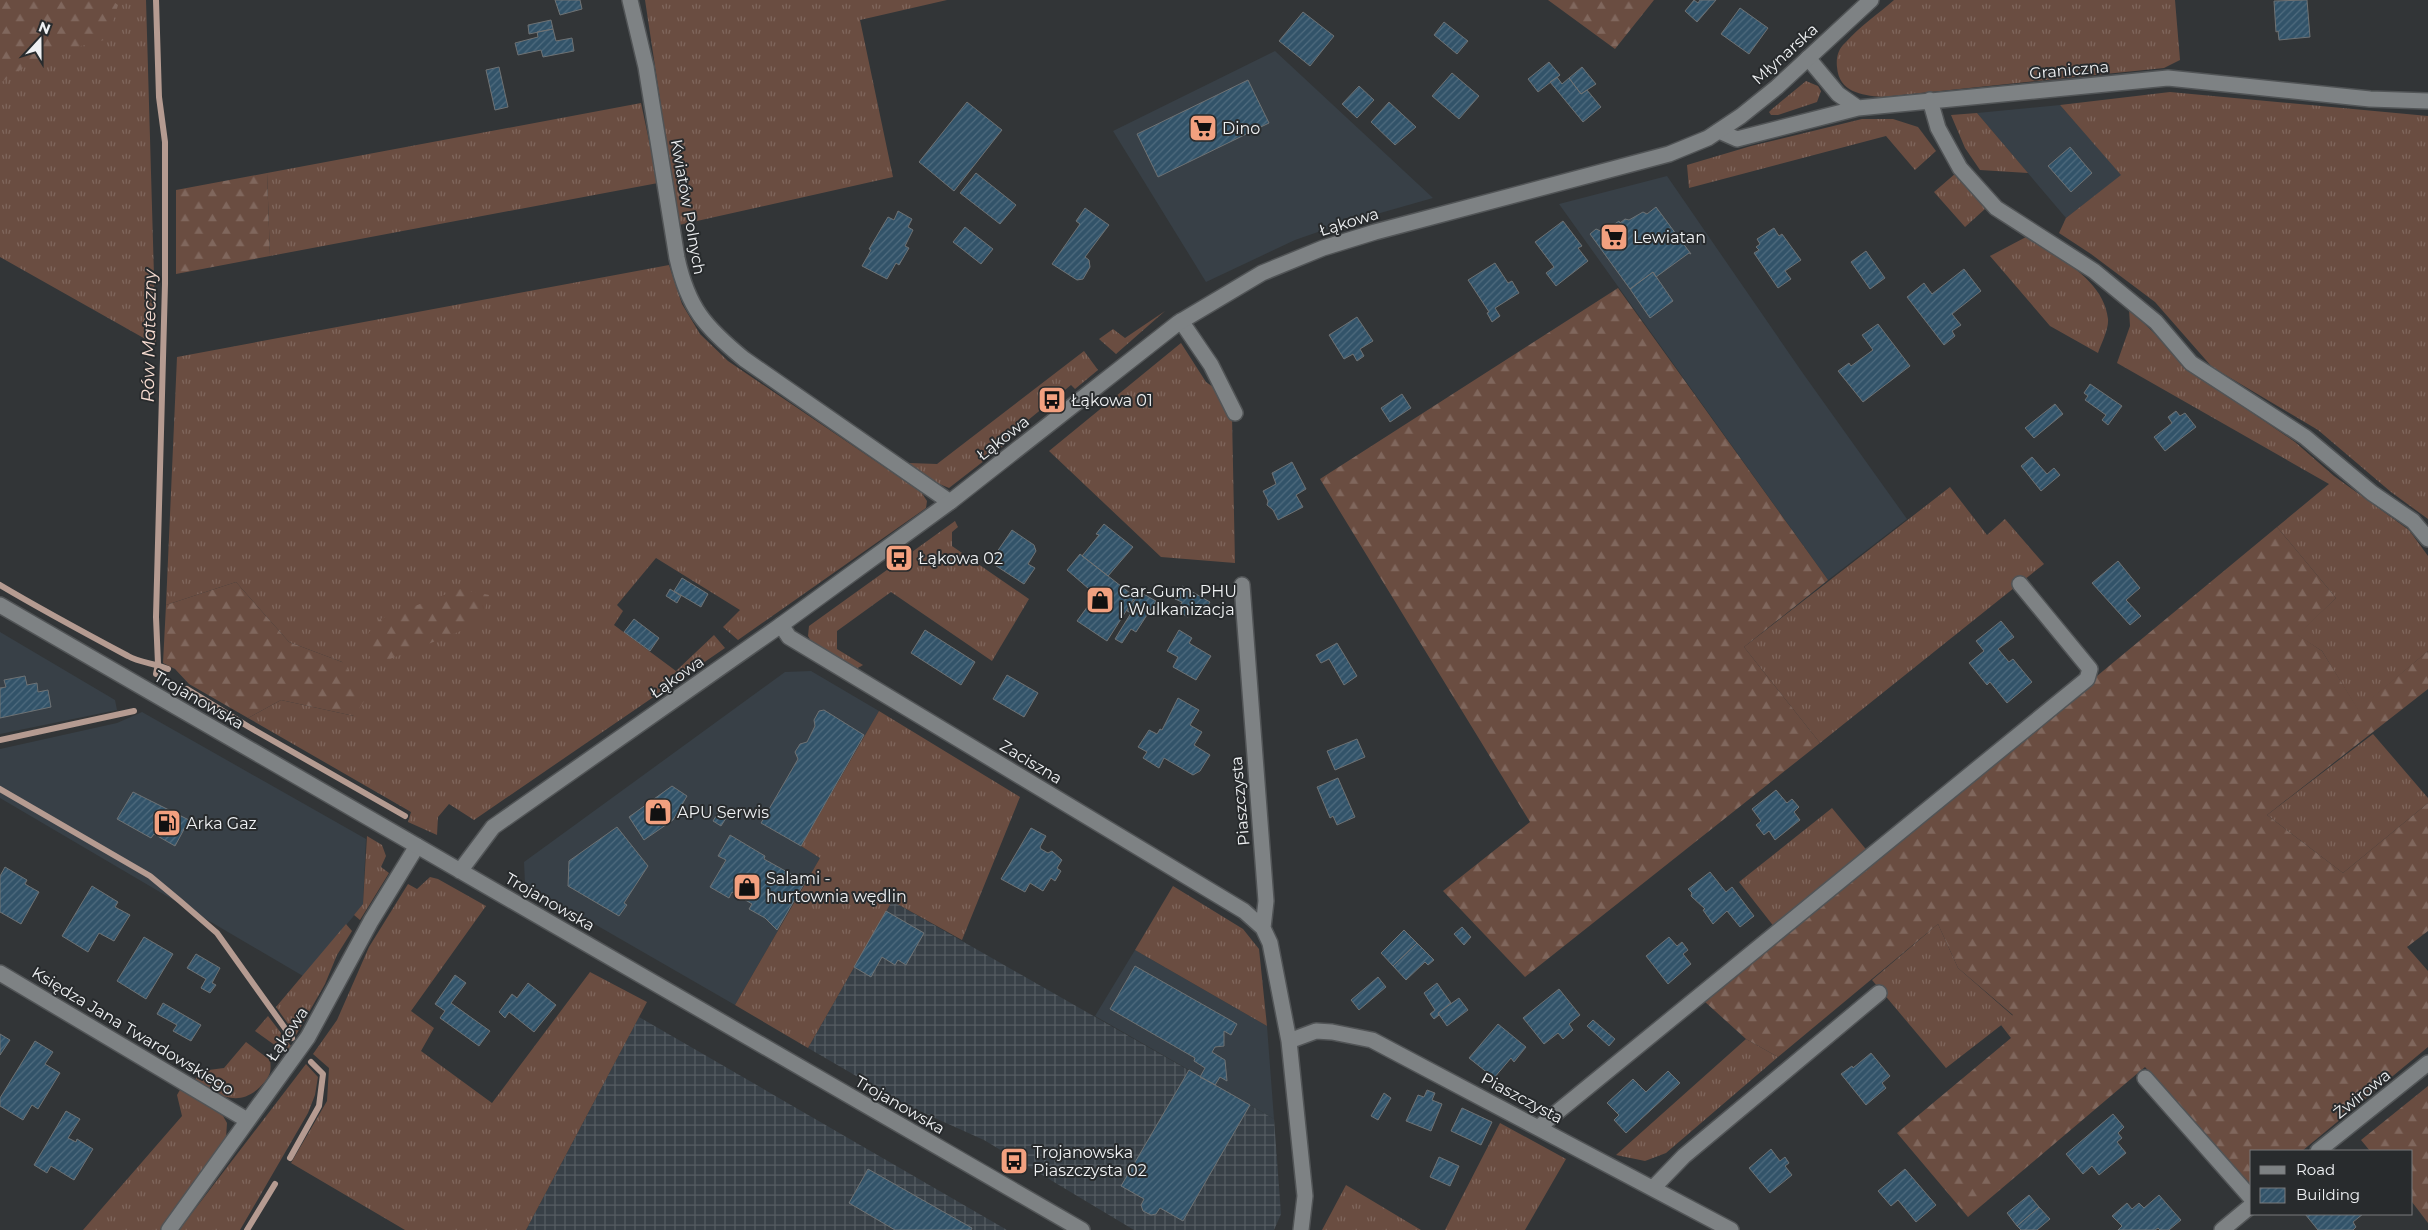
<svg xmlns="http://www.w3.org/2000/svg" width="2428" height="1230" font-family="Montserrat,sans-serif">
  <style>
    .built { fill: #384047 }
    .industrial { fill: url(#industrial-grid) }
    .grass { fill: url(#grass-tufts) }
    .forest { fill: url(#forest-firs) }
    .lines { fill: none; stroke-linecap: round; stroke-linejoin: round }
    .stream { stroke: #b59b91; stroke-width: 6 }
    .building { fill: url(#building-hatch); stroke: #6e7274 }
    .minor-casing { stroke: #515456; stroke-width: 18 }
    .tertiary-casing { stroke: #515456; stroke-width: 18 }
    .minor { stroke: #7e8284; stroke-width: 15 }
    .tertiary { stroke: #7e8284; stroke-width: 15 }
    .labels { text-anchor: middle; dominant-baseline: central; stroke-width: 4; stroke-linejoin: round; paint-order: stroke }
    .street-label { font-size: 16px; fill: #eff1f3; stroke: #282b2d }
    .poi-label { font-size: 16px; fill: #eff1f3; stroke: #282b2d; text-anchor: start }
    .water-label { font-size: 18px; font-style: italic; fill: #f8ddd2; stroke: #282b2d }
  </style>
  <defs>
    <pattern id="industrial-grid" width="8" height="8" patternUnits="userSpaceOnUse" patternTransform="scale(1.25)"><rect width="8" height="8" fill="#384047"/><path d="M0 4h8M4 0v8" fill="none" stroke="#555c62"/></pattern>
    <pattern id="grass-tufts" width="24" height="20" patternUnits="userSpaceOnUse" patternTransform="scale(1.25)"><rect width="24" height="20" fill="#6a4d41"/><path d="M3 7l-1-3M5 7V3M7 7l1-3M15 17l-1-3M17 17v-4M19 17l1-3" fill="none" stroke="#80675d"/></pattern>
    <pattern id="forest-firs" width="22" height="20" patternUnits="userSpaceOnUse" patternTransform="scale(1.25)"><rect width="22" height="20" fill="#6a4d41"/><path d="M5 1l3.5 6h-7zM16 11l3.5 6h-7z" fill="#80675d"/></pattern>
    <pattern id="building-hatch" width="6" height="6" patternUnits="userSpaceOnUse" patternTransform="scale(1.25)"><rect width="6" height="6" fill="#325369"/><path d="M-1 1l2-2M0 6l6-6M5 7l2-2" fill="none" stroke="#506c7f"/></pattern>
  </defs>
  <rect width="100%" height="100%" fill="#323537"/>
  <!-- built -->
  <path class="built" d="M1275,51L1433,198L1338,225L1295,240L1206,282L1113,131Z
    M2060,105L2122,175L2066,218L1977,113Z
    M1667,176L1802,372L1907,519L1828,580L1559,204Z
    M0,632L115,700L117,710L0,734Z
    M811,671L879,711L801,846L820,858L735,1005L525,884L524,862L785,672Z
    M142,712L366,839L363,905L303,976L0,798V749L117,723Z
    M1135,950L1267,1026L1274,1119L1095,1016Z"/>
  <!-- industrial -->
  <path class="industrial" d="M892,901L1274,1119L1281,1214L1274,1230H1134L984,1140L908,1106L808,1048Z
    M639,1017L1007,1230H526Z"/>
  <!-- grass -->
  <path class="grass" d="M0,0H146L156,345L0,257Z
    M645,0H947L860,20L893,177L679,225Z
    M1894,0H2175L2180,60L2164,68L1882,97C1861,95 1839,92 1837,67C1836,58 1838,49 1845,43C1859,27 1878,14 1894,0Z
    M1806,81L1818,86L1821,91L1817,102L1778,115H1771L1769,112L1772,109Z
    M2170,92L2428,116V519L2391,492L2318,430L2212,367L2155,302L2091,254L2059,233L2066,218L2121,175L2060,105Z
    M641,103L658,183L270,256L267,173Z
    M1977,113L2028,173L1980,170L1965,148L1951,115Z
    M1862,119H1893L1918,127L1936,151L1915,170L1886,136L1689,188L1687,165L1751,146Z
    M1956,173L1985,209L1965,227L1934,192Z
    M2026,237C2056,256 2104,279 2108,319C2109,329 2101,344 2098,353L2050,326L1990,256Z
    M669,265L682,304L700,334L728,361L921,492L927,501L926,508L738,640L723,627L740,610L656,558L617,605L623,611L614,625L676,671L714,635L725,648L474,820L449,804L438,817L437,835L408,822L411,812L248,718L281,700L354,716L342,662L289,642L236,582L166,605L177,357Z
    M2129,309L2154,333L2182,365L2295,442L2334,476L2409,530L2428,556V651L2358,710L2322,651L2297,635L2336,598L2277,527L2329,484L2117,363L2130,326Z
    M1165,311L1116,354L1099,339L1113,329L1125,338Z
    M1181,343L1206,382L1220,392L1232,416L1235,563L1161,557L1049,451Z
    M1084,351L1098,370L1075,389L1071,385L1005,439L1007,443L949,488L937,483L909,463L937,464Z
    M1950,487L1987,535L2005,519L2044,564L1820,743L1744,647Z
    M955,521L958,527L952,532V546L1029,599L992,661L891,592L837,631V649L863,665L856,669L812,643L808,636L809,626Z
    M879,711L1020,797L962,940L892,901L808,1048L735,1005L820,858L801,846Z
    M2373,734L2428,798V803L2343,873L2267,815Z
    M1832,808L1869,853L1775,928L1739,882Z
    M367,836L382,845L386,856L381,867L389,873L360,920L354,915L363,904Z
    M430,877L438,879L486,906L411,1011L434,1028L421,1051L492,1103L590,972L647,1002L526,1230H405L291,1163L327,1101L329,1068L313,1054L337,1020L369,947L408,884L417,889Z
    M1173,886L1243,929L1259,949L1267,1026L1135,950Z
    M346,924L352,931L337,955L325,984L296,1035L276,1007Z
    M1938,924L1958,968L2013,1016L1946,1068L1872,980Z
    M268,1016L291,1046L287,1051L276,1046L255,1031Z
    M1746,1039L1778,1057L1666,1153L1645,1161L1616,1155Z
    M246,1042L270,1060C272,1073 269,1078 260,1087C237,1109 218,1094 194,1081L201,1071L224,1068Z
    M306,1064L318,1077L315,1095L308,1113L240,1230H179Z
    M181,1088L223,1116L227,1123L226,1138L223,1146L161,1230H83L182,1116L177,1095Z
    M1500,1123L1566,1159L1525,1230H1445Z
    M1346,1185L1421,1230H1322Z"/>
  <!-- forest -->
  <path class="forest" d="M0,0H111L118,5L108,39L42,56L0,83Z
    M1548,0H1654L1615,49Z
    M267,173L270,256L176,274V190Z
    M1618,288L1828,580L1744,647L1820,743L1525,977L1443,891L1530,822L1320,479Z
    M2277,527L2336,598L2298,635L2322,651L2358,709L2428,651V689L2267,815L2343,873L2428,803V931L2407,947L2428,971V1047L2302,1151H2252V1189L2145,1067L1968,1217L1897,1133L2011,1038L2001,1025L2013,1015L1958,968L1938,924L1778,1057L1746,1039L1704,1001Z
    M236,582L289,642L342,662L367,697L354,716L281,700L248,718L189,684L175,669L163,663L166,605Z
    M460,589L489,595L481,623L375,665L361,642L380,619Z
    M2428,1086V1223L2412,1202V1151H2370L2361,1140Z"/>
  <g class="lines">
    <!-- stream -->
    <path class="stream" d="M156,0L159,97L165,142V284L156,617L158,664L156,674
      M0,585C42,610 85,633 128,656C140,663 155,663 168,669
      M187,689L249,727L405,816
      M0,740L134,711
      M0,789L150,876L180,901L217,933L292,1038
      M290,1158L319,1106L323,1074L311,1062
      M247,1230L275,1184"/>
  </g>
  <!-- building -->
  <path class="building" d="M555,0H580L582,9L560,15Z
    M1694,0L1698,3L1700,0H1716L1697,22L1685,11Z
    M2307,0L2310,37L2279,40L2278,31L2276,32L2274,1Z
    M1740,8L1768,28L1749,54L1721,34Z
    M1303,12L1334,36L1310,66L1279,41Z
    M551,20L553,29L529,34L528,25Z
    M1444,22L1468,41L1457,54L1434,35Z
    M553,29L556,41L572,38L574,51L543,57L541,50L518,55L515,43L538,37L537,32Z
    M1549,62L1560,75L1538,92L1528,79Z
    M499,67L508,107L495,110L486,70Z
    M1582,67L1596,84L1581,94L1569,78Z
    M1452,73L1479,96L1459,119L1432,96Z
    M1557,77L1562,84L1569,78L1581,94L1587,90L1601,107L1583,122L1550,82Z
    M1248,80L1269,123L1158,177L1137,134Z
    M1359,86L1374,100L1357,118L1342,104Z
    M967,102L1002,130L954,191L919,162Z
    M1389,102L1416,127L1395,145L1371,122Z
    M2070,147L2092,173L2071,192L2048,166Z
    M976,173L1016,205L1000,224L960,193Z
    M1656,207L1691,254L1689,253L1656,277L1653,272L1630,289L1590,234L1596,229L1603,232L1619,221L1620,223L1625,219L1629,220L1643,212L1647,214Z
    M1085,208L1109,225L1085,257L1089,260L1090,267L1083,279L1077,280L1052,264L1080,224L1076,221Z
    M898,211L912,219L908,227L913,230L905,246L909,248L899,265L896,263L887,279L862,266L871,250L869,249L888,217L894,220Z
    M1563,221L1582,246L1578,248L1588,261L1556,286L1546,273L1554,267L1535,242Z
    M965,227L993,249L981,264L953,242Z
    M1774,228L1779,236L1782,234L1801,260L1785,271L1791,279L1778,288L1754,253L1759,250L1756,247L1760,244L1757,239Z
    M1866,251L1885,278L1870,289L1851,262Z
    M1495,263L1508,283L1512,281L1519,293L1495,308L1500,316L1492,322L1487,313L1489,312L1468,280Z
    M1964,269L1981,291L1952,314L1961,325L1952,331L1955,336L1944,345L1907,297L1924,283L1932,294Z
    M1653,272L1673,301L1650,318L1630,289Z
    M1357,317L1373,341L1360,349L1364,356L1357,361L1353,354L1344,359L1329,335Z
    M1878,324L1910,366L1863,402L1838,371L1849,363L1851,366L1873,350L1862,335Z
    M2090,384L2122,406L2108,425L2102,420L2106,415L2085,400L2088,396L2084,393Z
    M1402,394L1411,408L1390,422L1381,408Z
    M2055,404L2063,414L2034,438L2025,428Z
    M2176,411L2180,416L2185,413L2196,427L2165,451L2154,437L2172,423L2168,417Z
    M2032,457L2047,474L2054,468L2060,475L2041,491L2021,466Z
    M1292,462L1306,489L1296,495L1303,507L1278,520L1273,510L1267,505L1268,501L1263,491L1276,484L1272,473Z
    M1104,524L1133,547L1108,576L1082,556L1099,535L1096,534Z
    M1012,530L1034,545L1036,551L1028,564L1035,568L1024,584L990,562Z
    M1080,554L1135,597L1107,641L1077,621L1096,595L1067,570Z
    M2118,561L2140,588L2126,600L2141,616L2130,625L2092,583Z
    M682,578L708,594L701,607L674,591Z
    M1182,586L1210,602L1203,614L1193,609L1188,617L1177,611L1182,602L1175,599Z
    M670,589L681,596L677,603L666,596Z
    M1140,592L1156,601L1136,632L1131,629L1122,643L1115,639L1131,613L1127,611Z
    M634,619L659,638L650,651L624,632Z
    M2001,621L2014,637L1998,649L2009,662L2013,659L2032,682L2007,703L1990,682L1987,685L1969,663L1984,651L1976,641Z
    M925,630L975,662L961,685L911,653Z
    M1179,630L1192,638L1189,643L1211,656L1196,680L1173,667L1178,657L1167,651Z
    M1337,643L1357,676L1344,685L1329,659L1321,663L1316,655Z
    M1007,675L1038,693L1024,717L993,699Z
    M25,676L27,685L37,683L38,692L48,690L51,707L0,718V688L6,687L4,680Z
    M1178,698L1199,710L1190,725L1202,732L1194,745L1210,755L1200,771L1193,775L1164,758L1159,768L1143,758L1147,752L1138,747L1149,730L1157,734L1160,729L1162,730Z
    M824,710L864,735L801,846L761,823L798,759L795,752L800,744L807,742L815,726L814,720L819,711Z
    M1357,739L1365,757L1335,770L1327,751Z
    M1338,778L1355,817L1337,825L1333,816L1330,818L1317,787Z
    M672,786L687,796L673,820L644,840L629,817Z
    M1776,790L1787,803L1792,799L1799,807L1794,812L1800,820L1775,840L1769,831L1764,835L1756,825L1761,821L1752,809Z
    M133,792L189,820L175,846L154,834L151,838L117,819Z
    M720,810L728,815L721,826L713,821Z
    M617,827L648,866L624,903L627,905L619,916L568,886L569,861Z
    M1031,828L1046,836L1040,847L1041,849L1048,853L1052,851L1062,860L1057,868L1061,871L1055,881L1051,878L1043,891L1030,883L1025,892L1001,879Z
    M730,835L765,856L764,859L805,882L777,930L765,918L749,909L752,904L732,892L729,898L710,887L726,860L718,856Z
    M5,867L27,880L25,884L39,892L21,924L0,912V876Z
    M1710,872L1726,892L1732,887L1754,916L1740,927L1727,911L1713,924L1703,910L1705,909L1691,896L1692,893L1688,889Z
    M92,886L118,902L115,907L130,915L114,941L99,933L88,952L62,936Z
    M886,911L924,933L906,965L898,960L895,965L882,957L871,977L854,967Z
    M1462,927L1471,937L1464,945L1454,934Z
    M1404,930L1417,943L1393,966L1381,953Z
    M144,937L173,954L146,999L117,981Z
    M1669,937L1677,946L1682,942L1688,950L1683,954L1691,964L1668,984L1646,956Z
    M1417,943L1434,960L1428,965L1425,962L1406,980L1393,966Z
    M196,954L220,968L212,983L216,985L210,993L201,988L206,979L187,968Z
    M1135,966L1237,1024L1231,1035L1224,1031V1046L1215,1047L1212,1052L1225,1060L1227,1081L1220,1077L1215,1085L1200,1077L1205,1068L1194,1061L1195,1058L1110,1009Z
    M455,975L466,983L451,1003L490,1031L479,1046L440,1018L445,1011L435,1004Z
    M1378,977L1386,987L1359,1010L1351,1000Z
    M528,983L556,1005L534,1032L509,1012L505,1018L499,1012L512,994L517,998Z
    M1437,983L1451,1003L1438,1013L1439,1015L1434,1019L1430,1014L1435,1010L1424,993Z
    M1559,989L1580,1015L1569,1024L1573,1030L1563,1039L1558,1033L1544,1044L1523,1018Z
    M1459,998L1468,1010L1447,1026L1438,1013Z
    M163,1003L201,1025L191,1041L173,1031L177,1025L157,1014Z
    M1593,1020L1615,1039L1609,1046L1587,1026Z
    M1498,1024L1526,1047L1514,1062L1511,1058L1494,1078L1469,1058Z
    M0,1034L10,1040L0,1055Z
    M35,1041L53,1052L45,1064L60,1073L38,1109L32,1105L23,1120L0,1106V1098Z
    M1871,1053L1890,1076L1882,1083L1886,1088L1866,1105L1841,1074L1852,1066L1853,1068Z
    M1189,1070L1250,1105L1183,1221L1160,1208L1156,1214L1151,1215L1143,1211L1141,1205L1144,1199L1121,1186Z
    M1668,1071L1680,1083L1626,1133L1614,1120L1619,1115L1607,1103L1633,1079L1646,1092Z
    M1427,1090L1435,1093L1432,1100L1442,1104L1431,1131L1406,1121L1418,1095L1424,1097Z
    M1384,1093L1391,1098L1378,1120L1371,1116Z
    M1462,1108L1492,1122L1481,1145L1451,1131Z
    M66,1111L80,1119L68,1138L76,1142L77,1139L93,1149L74,1180L51,1166L47,1173L34,1165Z
    M2113,1114L2124,1127L2118,1133L2122,1138L2117,1142L2126,1153L2099,1175L2092,1166L2083,1174L2066,1154Z
    M1771,1149L1780,1161L1785,1157L1789,1163L1785,1166L1792,1175L1770,1193L1749,1168Z
    M1439,1157L1459,1166L1450,1186L1430,1177Z
    M868,1169L972,1228L971,1230H895L849,1203Z
    M1905,1169L1936,1205L1916,1222L1898,1200L1891,1206L1878,1191Z
    M2029,1195L2039,1207L2017,1226L2007,1213Z
    M2159,1195L2181,1220L2169,1230H2160L2158,1228L2155,1230H2118L2122,1226L2112,1216L2127,1203L2132,1209L2139,1203L2144,1208Z
    M2039,1207L2050,1219L2037,1230H2021L2017,1226Z
    M2305,1214H2363L2353,1222L2356,1227L2353,1230H2318Z"/>
  <g class="lines">
    <defs>
      <path id="minor" d="M630,0L646,67L677,258C688,308 705,327 744,359L950,502
        M1808,58L1838,94L1858,108
        M1930,100L1938,128L1960,168L1996,208L2094,271L2156,322L2191,363L2305,437L2372,493L2413,521L2428,539
        M1719,131L1737,139L1858,108L2168,78L2370,99L2428,101
        M1181,321L1211,365L1235,413
        M1242,585L1266,901L1263,928L1270,943L1289,1041L1305,1196L1301,1230
        M781,625L789,637L1244,911L1263,928
        M0,973L247,1120
        M1289,1041L1316,1031L1332,1032L1372,1040L1731,1230
        M2145,1078L2252,1199
        M1539,1127L2087,679L2090,669L2020,584
        M2318,1151L2428,1063
        M1654,1187L1684,1156L1879,993
        M169,1230L308,1037L371,921L417,846
        M2222,1230L2252,1205"/>
      <path id="tertiary" d="M0,605L1082,1230
        M460,871L493,827L781,625L950,502L1178,323L1262,273L1323,248L1375,232L1669,154L1708,138L1741,116L1777,87L1871,0"/>
    </defs>
    <!-- minor casing -->
    <use href="#minor" class="minor-casing"/>
    <!-- tertiary casing -->
    <use href="#tertiary" class="tertiary-casing"/>
    <!-- minor -->
    <use href="#minor" class="minor"/>
    <!-- tertiary -->
    <use href="#tertiary" class="tertiary"/>
  </g>
  <!-- icons -->
  <defs>
    <symbol id="supermarket-square" viewBox="-11 -11 22 22"><rect x="-9" y="-9" width="18" height="18" rx="4" fill="#f2a07f" stroke="#282b2d"/><path d="M-6-5.5h2.5l.6 2H6L4.5 2H-2.5L-4.4-4H-6ZM-1.5 3.2a1.3 1.3 0 1 0 .1 0ZM3 3.2a1.3 1.3 0 1 0 .1 0Z" fill="#111"/></symbol>
    <symbol id="bus-square" viewBox="-11 -11 22 22"><rect x="-9" y="-9" width="18" height="18" rx="4" fill="#f2a07f" stroke="#282b2d"/><path d="M-5-6H5V4H4V6H2V4H-2V6H-4V4H-5ZM-3.5-4V0h7V-4ZM-3.5 1.2v1.5H-2V1.2ZM2 1.2v1.5H3.5V1.2Z" fill="#111"/></symbol>
    <symbol id="shop-square" viewBox="-11 -11 22 22"><rect x="-9" y="-9" width="18" height="18" rx="4" fill="#f2a07f" stroke="#282b2d"/><path d="M-5-2.5h2.3a2.7 3.5 0 0 1 5.4 0H5L5.5 6h-11ZM-1.5-2.5h3a1.5 2.3 0 0 0-3 0Z" fill="#111"/></symbol>
    <symbol id="fuel-square" viewBox="-11 -11 22 22"><rect x="-9" y="-9" width="18" height="18" rx="4" fill="#f2a07f" stroke="#282b2d"/><path d="M-5.5-6h7V0h2V4h1.3V-2.5L3-4.5l.8-.8L6-3V5H2.5V1h-1V6h-7ZM-4.2-4.7v3.2H.2V-4.7Z" fill="#111"/></symbol>
  </defs>
  <g fill-rule="evenodd">
    <use href="#supermarket-square" x="1187" y="112" width="32" height="32"/>
    <use href="#supermarket-square" x="1598" y="221" width="32" height="32"/>
    <use href="#bus-square" x="1036" y="384" width="32" height="32"/>
    <use href="#bus-square" x="883" y="542" width="32" height="32"/>
    <use href="#shop-square" x="1084" y="584" width="32" height="32"/>
    <use href="#shop-square" x="642" y="796" width="32" height="32"/>
    <use href="#fuel-square" x="151" y="807" width="32" height="32"/>
    <use href="#shop-square" x="731" y="871" width="32" height="32"/>
    <use href="#bus-square" x="998" y="1145" width="32" height="32"/>
  </g>
  <g class="labels">
    <!-- street labels -->
    <g class="street-label">
      <text transform="translate(1785 54) rotate(-42)">Młynarska</text>
      <text transform="translate(2069 70) rotate(-5)">Graniczna</text>
      <text transform="translate(688 207) rotate(80)">Kwiatów Polnych</text>
      <text transform="translate(1349 222) rotate(-17)">Łąkowa</text>
      <text transform="translate(1003 438) rotate(-38)">Łąkowa</text>
      <text transform="translate(677 677) rotate(-35)">Łąkowa</text>
      <text transform="translate(199 700) rotate(30)">Trojanowska</text>
      <text transform="translate(1031 762) rotate(31)">Zaciszna</text>
      <text transform="translate(1240 801) rotate(-95)">Piaszczysta</text>
      <text transform="translate(550 902) rotate(30)">Trojanowska</text>
      <text transform="translate(133 1031) rotate(31)">Księdza Jana Twardowskiego</text>
      <text transform="translate(287 1034) rotate(-56)">Łąkowa</text>
      <text transform="translate(2362 1094) rotate(-39)">Żwirowa</text>
      <text transform="translate(1522 1098) rotate(28)">Piaszczysta</text>
      <text transform="translate(900 1105) rotate(30)">Trojanowska</text>
    </g>
    <!-- poi labels -->
    <g class="poi-label">
      <text x="1222" y="128">Dino</text>
      <text x="1633" y="237">Lewiatan</text>
      <text x="1071" y="400">Łąkowa 01</text>
      <text x="918" y="558">Łąkowa 02</text>
      <text x="1119" y="591">Car-Gum. PHU<tspan x="1119" dy="18">| Wulkanizacja</tspan></text>
      <text x="677" y="812">APU Serwis</text>
      <text x="186" y="823">Arka Gaz</text>
      <text x="766" y="878">Salami -<tspan x="766" dy="18">hurtownia wędlin</tspan></text>
      <text x="1033" y="1152">Trojanowska<tspan x="1033" dy="18">Piaszczysta 02</tspan></text>
    </g>
    <!-- water labels -->
    <g class="water-label">
      <text transform="translate(149 336) rotate(-89)">Rów Mateczny</text>
    </g>
  </g>
  <!-- legend -->
  <rect x="2250" y="1150" width="162" height="65" fill="#282b2d" stroke="#787a7c"/>
  <rect x="2260" y="1166" width="25" height="8" fill="#7e8284" stroke="#787a7c"/>
  <text x="2296" y="1175" font-size="15" fill="#eff1f3">Road</text>
  <rect x="2260" y="1188" width="25" height="15" fill="url(#building-hatch)" stroke="#787a7c"/>
  <text x="2296" y="1200" font-size="15" fill="#eff1f3">Building</text>
  <!-- north arrow -->
  <g transform="translate(40 40) rotate(21)" stroke="#282b2d" stroke-width="4" paint-order="stroke">
  <path d="M0-4L9 19L0 12L-9 19Z" fill="#eff1f3"/>
  <text y="-8" font-size="14" font-weight="bold" text-anchor="middle" fill="#eff1f3">N</text>
  </g>
</svg>
